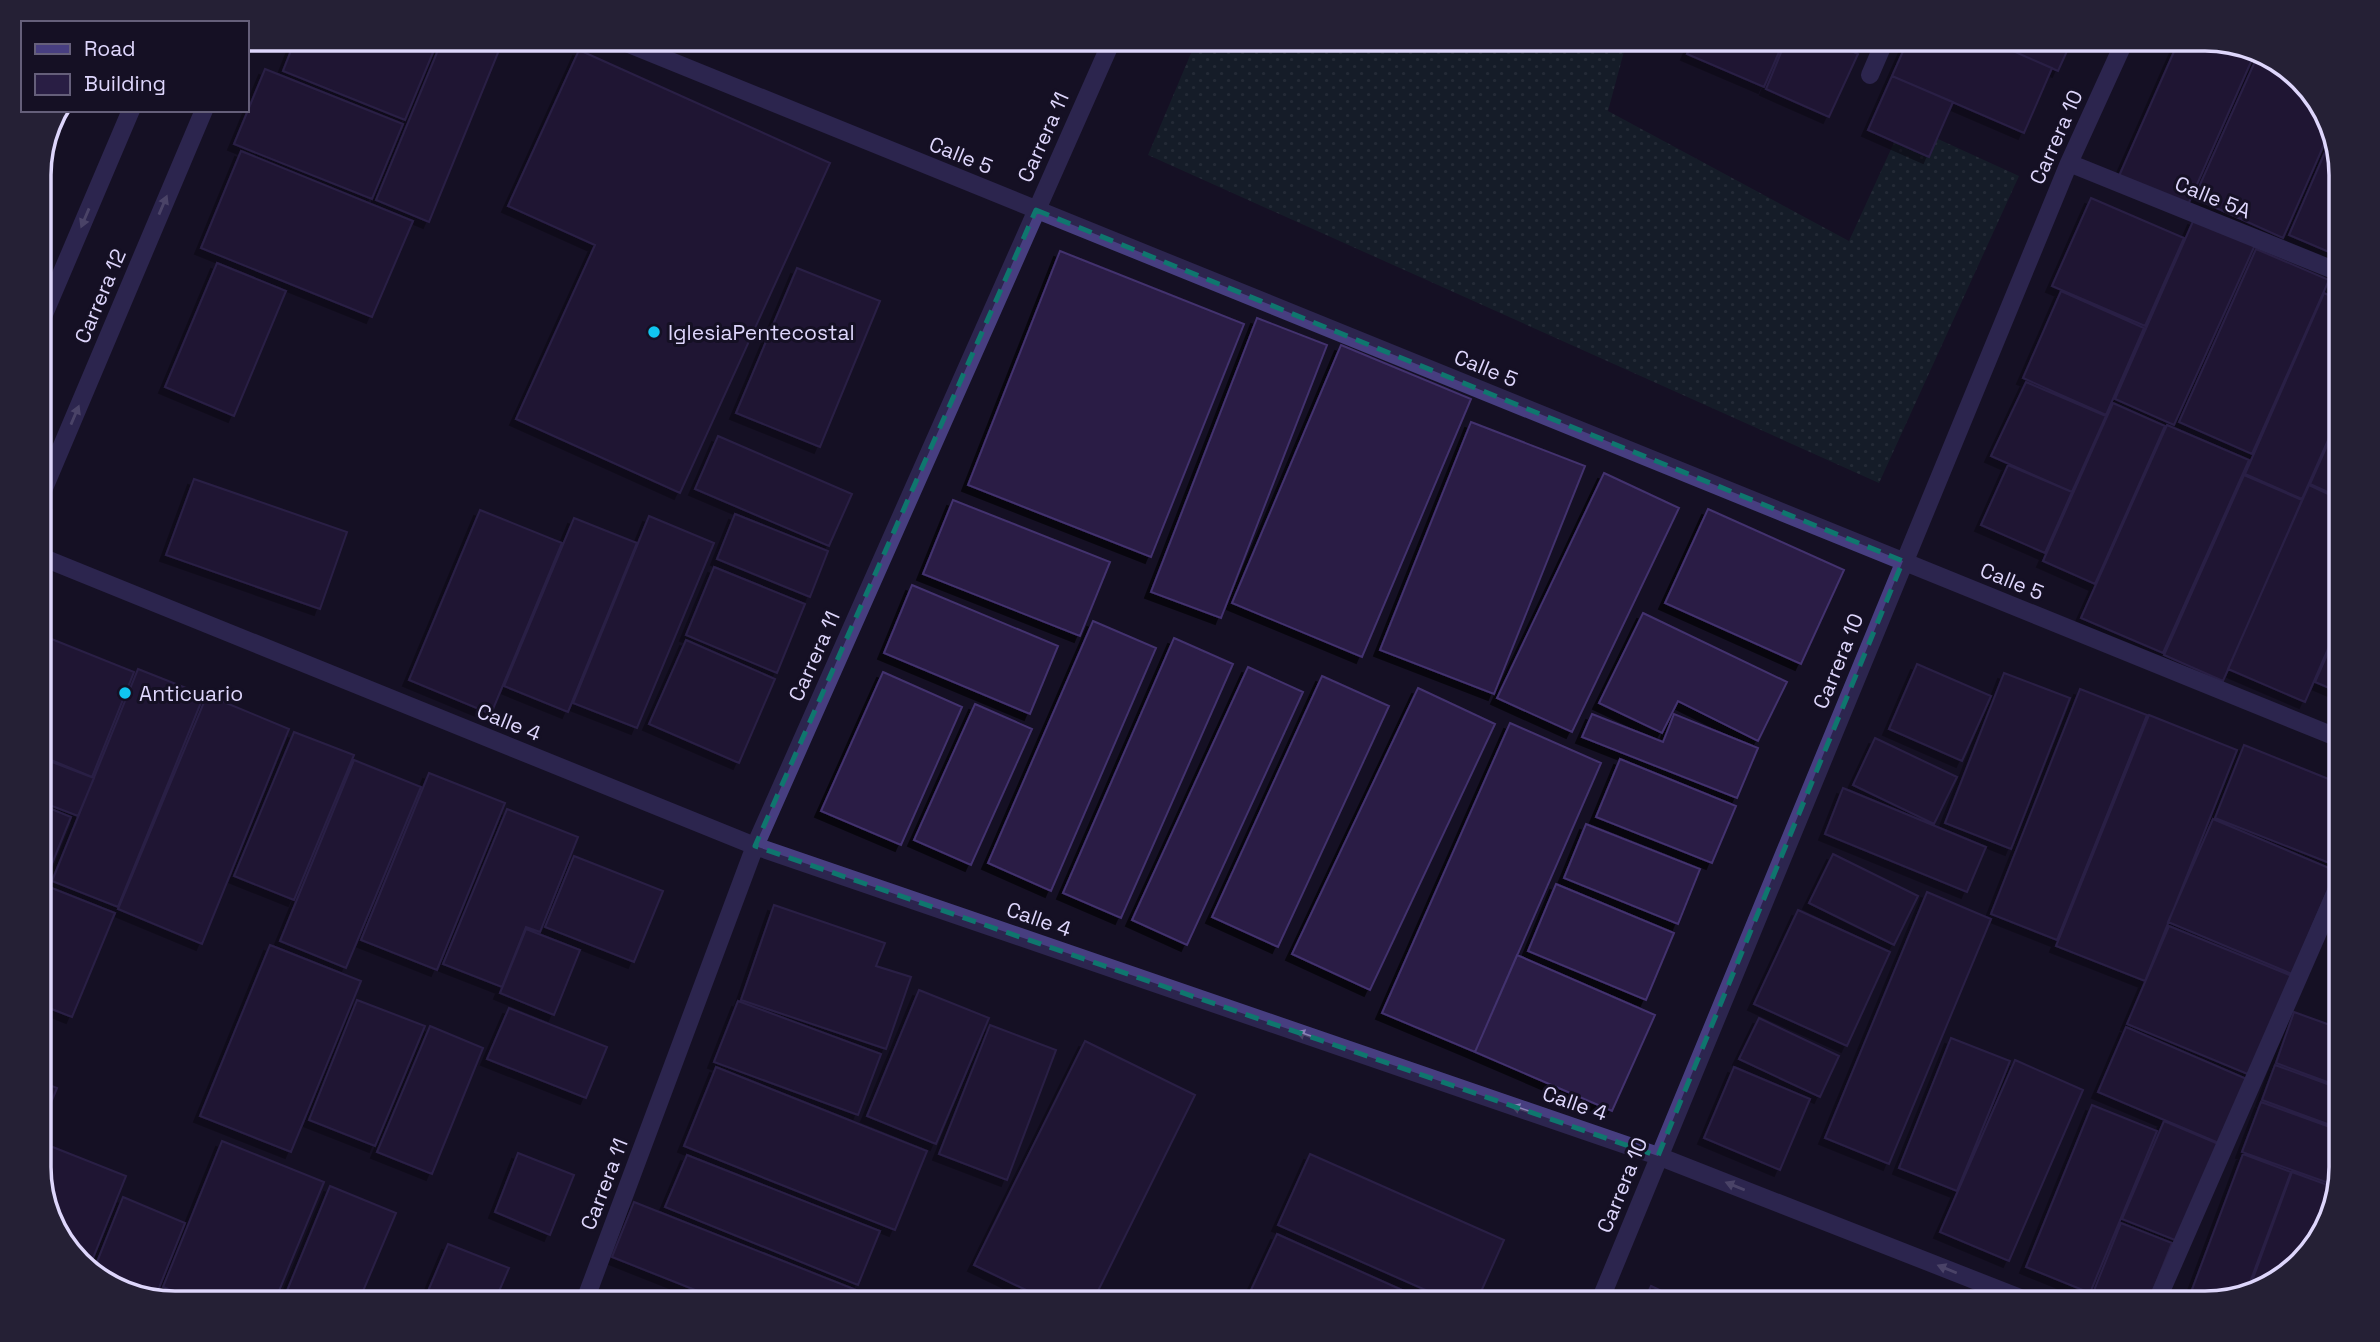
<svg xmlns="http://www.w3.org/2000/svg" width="2380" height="1342" font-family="'Space Grotesk',sans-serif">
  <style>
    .grass { fill: url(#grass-dots) }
    .building { fill: #291e44; stroke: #43316e; stroke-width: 2; filter: url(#shadow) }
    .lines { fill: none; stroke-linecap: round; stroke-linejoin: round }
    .service { stroke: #473e80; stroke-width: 18 }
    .minor { stroke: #473e80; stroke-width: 18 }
    .tertiary { stroke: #473e80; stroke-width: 18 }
    .oneway { fill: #8b82b8 }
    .marked { fill: none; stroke: #0f766e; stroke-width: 5; stroke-dasharray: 14 9; stroke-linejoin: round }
    .poi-dot { fill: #10c5ef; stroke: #151024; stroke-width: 2.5 }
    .labels { text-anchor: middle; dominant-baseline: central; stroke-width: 6; stroke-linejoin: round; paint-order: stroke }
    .street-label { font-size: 21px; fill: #ded6fc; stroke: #151024 }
    .poi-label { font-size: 21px; fill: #ded6fc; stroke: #151024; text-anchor: start }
    .rim { fill: none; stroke: #ded6fc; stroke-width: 3.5 }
  </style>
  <defs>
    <pattern id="grass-dots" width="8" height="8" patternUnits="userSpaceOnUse" patternTransform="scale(1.75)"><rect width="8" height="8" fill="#142c2e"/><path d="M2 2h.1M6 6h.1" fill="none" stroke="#364a4d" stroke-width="1.8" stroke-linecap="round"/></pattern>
    <filter id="shadow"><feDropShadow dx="-6" dy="6" stdDeviation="0" flood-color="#0009"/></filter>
  </defs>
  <rect width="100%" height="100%" fill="#151024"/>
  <!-- grass -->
  <path class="grass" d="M1614,38L1626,44L1608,111L1849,241L1903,123L2019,176L1879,483L1148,155L1197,39Z"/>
  <!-- building -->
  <path class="building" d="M296,38H439L405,120L283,71Z
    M443,38H504L429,222L376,200Z
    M1694,38H1785L1764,87L1687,54Z
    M1787,38H1823L1858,54L1829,117L1766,89Z
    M1828,38H1863L1857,52Z
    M1909,38H1983L2052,68L2024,133L1892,76Z
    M1984,38H2073L2058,71Z
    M2180,38H2205L2231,45L2254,55L2187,207L2119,176Z
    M2239,47L2273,57L2284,67Z
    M579,50L830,163L680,493L516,419L595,245L508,206Z
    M2257,57L2286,69L2323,106L2330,131L2283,238L2194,198Z
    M265,69L403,124L372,199L234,144Z
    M1892,76L1953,102L1929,157L1868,130Z
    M2332,136L2341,166V257L2289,235Z
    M241,151L413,221L372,317L201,248Z
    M2091,198L2184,238L2145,326L2052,286Z
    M2194,219L2255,245L2174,425L2115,399Z
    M2256,249L2329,280L2252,454L2179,422Z
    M1060,251L1244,324L1151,557L968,485Z
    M217,263L286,291L234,416L165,387Z
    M797,268L880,301L820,447L736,413Z
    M2061,291L2144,328L2106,415L2023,378Z
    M2324,293L2341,301V411L2302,499L2245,474Z
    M1257,318L1327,345L1221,618L1151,592Z
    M1341,345L1471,399L1362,657L1232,603Z
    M2026,382L2106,416L2072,492L1991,456Z
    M2113,403L2165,426L2095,584L2043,561Z
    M2341,414V498L2310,484Z
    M1471,422L1585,466L1494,694L1380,650Z
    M2167,425L2249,460L2163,653L2081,618Z
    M718,436L852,494L829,546L695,489Z
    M2008,465L2072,492L2045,553L1981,525Z
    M1604,473L1679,508L1572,732L1497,698Z
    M2244,475L2302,500L2223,681L2164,655Z
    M194,479L347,532L320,609L166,555Z
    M2309,485L2341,500V619L2305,702L2228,669Z
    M953,500L1110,562L1080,636L923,574Z
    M1708,509L1844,570L1801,664L1665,603Z
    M480,510L562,543L491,714L409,680Z
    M735,514L828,551L810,597L717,559Z
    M649,516L714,543L637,728L573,703Z
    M574,518L637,543L568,712L504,686Z
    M714,567L805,604L777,673L686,635Z
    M912,585L1058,646L1030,714L884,653Z
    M1643,613L1787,682L1758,741L1678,701L1662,733L1599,703Z
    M1093,621L1156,648L1051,891L988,863Z
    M2341,623V693L2315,682Z
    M39,634L134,672L92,777L39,755Z
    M1174,638L1233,664L1121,918L1063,893Z
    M686,640L775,679L739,763L649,724Z
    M1917,664L1991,696L1962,761L1889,729Z
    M1248,667L1303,692L1187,945L1132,920Z
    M138,669L204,695L118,907L52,881Z
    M883,672L962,707L901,845L821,811Z
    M2004,673L2070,698L2011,849L1945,823Z
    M1322,676L1389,706L1278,947L1212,917Z
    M1418,688L1495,724L1370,990L1292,954Z
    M2080,689L2147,715L2057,940L1991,914Z
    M207,695L289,729L202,944L118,909Z
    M975,704L1032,729L971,865L914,840Z
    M1592,714L1663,742L1674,714L1758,748L1737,798L1582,737Z
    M2149,715L2237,750L2145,981L2056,946Z
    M1510,723L1601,763L1475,1052L1382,1013Z
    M294,732L354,755L294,900L234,876Z
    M1875,738L1957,777L1934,824L1853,785Z
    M2244,745L2341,784V856L2337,866L2215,818Z
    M39,757L94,778L78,816L39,801Z
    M1620,759L1736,806L1712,863L1596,817Z
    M354,760L421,787L346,968L280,941Z
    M429,773L505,803L437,970L361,940Z
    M1843,788L1986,847L1967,892L1825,834Z
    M39,804L71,817L45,881L39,879Z
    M507,809L578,837L540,932L526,927L502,987L443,964Z
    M2213,819L2336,871L2292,974L2168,922Z
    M1586,824L1700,869L1678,924L1564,878Z
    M1833,854L1918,896L1894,945L1809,903Z
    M574,856L663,891L634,962L545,927Z
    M39,883L115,913L72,1017L39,1004Z
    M1556,884L1674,933L1646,1000L1528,951Z
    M1927,892L1991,919L1889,1164L1825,1138Z
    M774,905L885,943L876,966L911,977L886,1049L741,1000Z
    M1798,910L1890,952L1847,1046L1754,1004Z
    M2169,926L2292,976L2250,1075L2127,1024Z
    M526,929L580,950L554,1015L500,993Z
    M270,945L361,981L291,1152L200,1116Z
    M1517,955L1655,1015L1612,1111L1475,1052Z
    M919,990L989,1018L936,1144L867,1116Z
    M357,1000L425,1026L375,1146L309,1120Z
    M738,1001L881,1054L858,1115L714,1062Z
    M509,1008L607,1047L586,1098L487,1059Z
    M2294,1012L2341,1029V1087L2276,1063Z
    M1759,1018L1839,1056L1820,1097L1739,1059Z
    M990,1025L1056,1050L1007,1180L939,1154Z
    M430,1026L483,1048L432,1174L377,1152Z
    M2126,1027L2249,1080L2221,1144L2098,1092Z
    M1951,1038L2010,1061L1957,1191L1899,1168Z
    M1085,1041L1195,1095L1092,1303H1053L974,1265Z
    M2015,1060L2083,1090L2009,1261L1940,1232Z
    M2275,1065L2341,1089V1129L2262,1100Z
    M716,1067L927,1151L895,1230L684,1146Z
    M1734,1067L1810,1099L1780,1170L1704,1138Z
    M39,1081L57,1088L39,1132Z
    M2261,1102L2341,1131V1168L2337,1186L2242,1152Z
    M2092,1105L2157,1131L2090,1293L2026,1267Z
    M2164,1121L2221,1145L2180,1242L2122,1219Z
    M222,1141L324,1182L274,1303H204L163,1287Z
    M40,1142L126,1176L89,1268L57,1236L39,1176Z
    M518,1153L574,1175L550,1235L495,1212Z
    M1310,1154L1504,1240L1476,1303H1455L1278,1225Z
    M2243,1154L2291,1172L2246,1293L2206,1303H2187Z
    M687,1155L880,1231L858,1285L665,1207Z
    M2292,1172L2336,1188L2323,1235L2274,1285L2248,1292Z
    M330,1186L396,1213L358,1303H282Z
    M123,1197L185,1223L155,1298L93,1272Z
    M634,1202L874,1297L871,1303H728L612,1257Z
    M2121,1223L2172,1243L2148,1303H2089Z
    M1277,1234L1431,1303H1245Z
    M448,1244L509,1268L494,1303H423Z
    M1651,1286L1687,1303H1643Z"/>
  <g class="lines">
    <!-- service -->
    <path class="service" d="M1870,75L1886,38"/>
    <!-- minor -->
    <path class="minor" d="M614,38L2341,739
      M2069,163L2341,273
      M39,556L755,846L1658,1156L2033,1303
      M584,1303L755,846L1113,38
      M1599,1303L2069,163L2126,38
      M2156,1303L2341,880"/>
    <!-- tertiary -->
    <path class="tertiary" d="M39,326L131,110
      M39,500L204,110"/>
  </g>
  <!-- one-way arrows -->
  <defs><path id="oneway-solid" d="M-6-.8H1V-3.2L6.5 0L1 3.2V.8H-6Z" transform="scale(1.75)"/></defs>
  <g class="oneway">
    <use href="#oneway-solid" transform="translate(163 205) rotate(-67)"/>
    <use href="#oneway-solid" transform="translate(85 218) rotate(113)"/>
    <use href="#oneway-solid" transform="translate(75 415) rotate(-67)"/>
    <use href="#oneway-solid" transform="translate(1306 1035) rotate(-161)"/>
    <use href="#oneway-solid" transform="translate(1521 1109) rotate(-161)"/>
    <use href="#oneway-solid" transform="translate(1735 1186) rotate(-158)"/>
    <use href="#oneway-solid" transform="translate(1947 1269) rotate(-158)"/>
  </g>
  <!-- marked area -->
  <path d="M0 0H2380V1342H0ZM1036,210L1903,561L1658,1156L755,846Z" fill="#151024" fill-opacity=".55" fill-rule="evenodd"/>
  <path class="marked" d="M1036,210L1903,561L1658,1156L755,846Z"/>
  <!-- markers -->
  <g class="poi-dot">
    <circle cx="654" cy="332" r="7"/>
    <circle cx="125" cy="693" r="7"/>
  </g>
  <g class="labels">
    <!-- street labels -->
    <g class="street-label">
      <text transform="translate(1043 137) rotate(-66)">Carrera 11</text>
      <text transform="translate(2056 137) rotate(-66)">Carrera 10</text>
      <text transform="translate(961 155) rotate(22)">Calle 5</text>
      <text transform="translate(2213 197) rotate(22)">Calle 5A</text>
      <text transform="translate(100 296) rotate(-67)">Carrera 12</text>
      <text transform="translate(1486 368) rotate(22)">Calle 5</text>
      <text transform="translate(2012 581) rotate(22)">Calle 5</text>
      <text transform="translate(814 656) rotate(-66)">Carrera 11</text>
      <text transform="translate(1838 661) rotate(-68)">Carrera 10</text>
      <text transform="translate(509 722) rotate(22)">Calle 4</text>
      <text transform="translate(1039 919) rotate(19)">Calle 4</text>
      <text transform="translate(1575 1103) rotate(19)">Calle 4</text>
      <text transform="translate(604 1184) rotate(-69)">Carrera 11</text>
      <text transform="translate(1622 1185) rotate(-68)">Carrera 10</text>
    </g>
    <!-- poi labels -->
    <g class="poi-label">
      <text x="668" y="332">IglesiaPentecostal</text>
      <text x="139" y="693">Anticuario</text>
    </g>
  </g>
  <!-- crop -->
  <path d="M0 0H2380V1342H0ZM175 51H2205A124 124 0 0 1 2329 175V1167A124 124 0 0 1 2205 1291H175A124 124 0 0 1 51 1167V175A124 124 0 0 1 175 51Z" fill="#252035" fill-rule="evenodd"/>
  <path class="rim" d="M175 51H2205A124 124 0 0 1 2329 175V1167A124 124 0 0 1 2205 1291H175A124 124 0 0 1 51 1167V175A124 124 0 0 1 175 51Z"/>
  <!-- legend -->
  <rect x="21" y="21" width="228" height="91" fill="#151024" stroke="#655f7a" stroke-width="2"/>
  <rect x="35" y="44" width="35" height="10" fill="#473e80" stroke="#655f7a" stroke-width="2"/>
  <text x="84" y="56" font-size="21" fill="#ded6fc">Road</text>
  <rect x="35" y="74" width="35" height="21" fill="#291e44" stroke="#655f7a" stroke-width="2"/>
  <text x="84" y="91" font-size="21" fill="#ded6fc">Building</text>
</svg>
